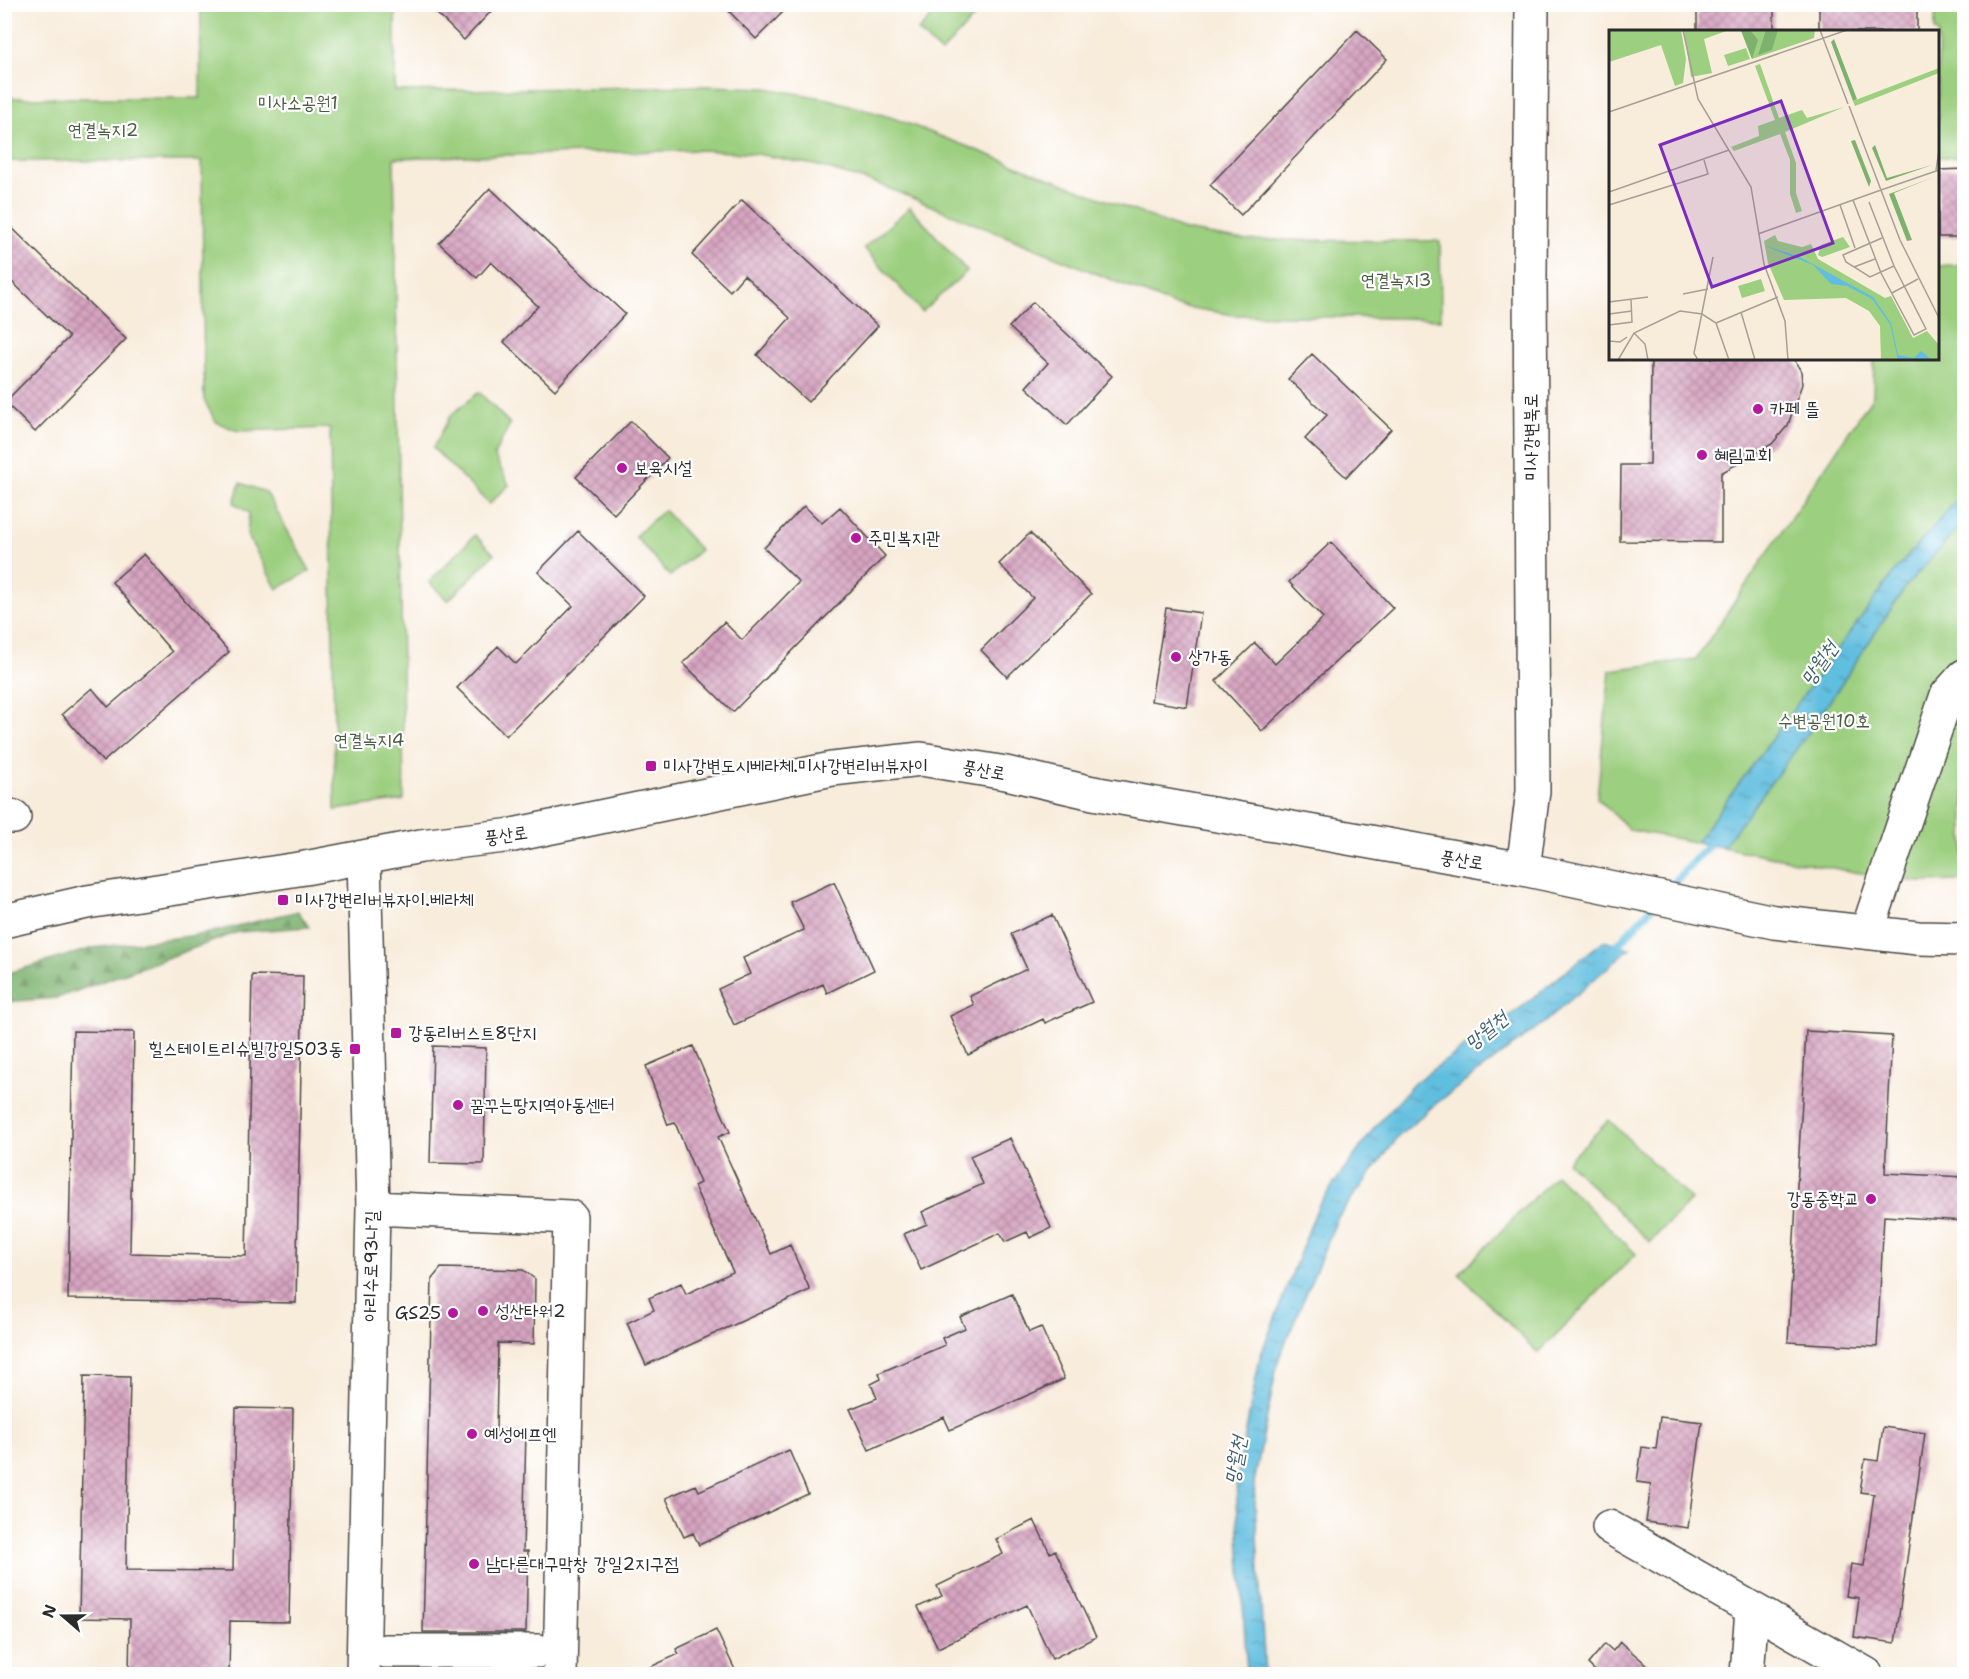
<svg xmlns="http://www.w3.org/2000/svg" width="1969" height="1679" font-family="'Shantell Sans','Poor Story',sans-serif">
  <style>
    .green { fill: #9ccf7f; stroke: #647d55; stroke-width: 1.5 }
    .forest { fill: url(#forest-firs); stroke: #546e4c; stroke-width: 1.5 }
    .water { fill: url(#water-ripples); stroke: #467485; stroke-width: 1.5 }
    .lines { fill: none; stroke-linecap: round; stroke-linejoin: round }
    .stream { stroke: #61bedf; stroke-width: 8 }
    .building { fill: url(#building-cross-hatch) }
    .minor-casing { stroke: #4a4845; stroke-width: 36 }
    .minor { stroke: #fff; stroke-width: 33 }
    .poi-dot { fill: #b5179e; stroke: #fff; stroke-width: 2 }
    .labels { text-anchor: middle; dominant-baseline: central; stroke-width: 4.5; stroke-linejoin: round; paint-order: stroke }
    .park-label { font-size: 18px; fill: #4d5c44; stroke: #fff }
    .poi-label { font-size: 18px; fill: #2b2b2b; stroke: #fff; text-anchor: start }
    .street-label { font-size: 18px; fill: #2b2b2b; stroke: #fff }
    .water-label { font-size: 20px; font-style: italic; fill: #3e5e6a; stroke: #fff }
    .inset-road { fill: none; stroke: #a69f95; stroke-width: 1.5 }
    .view { fill: #7b2cbf; fill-opacity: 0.15; stroke: #7b2cbf; stroke-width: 3 }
    .inset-edge { fill: none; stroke: #2b2b2b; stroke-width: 3 }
  </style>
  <defs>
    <pattern id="forest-firs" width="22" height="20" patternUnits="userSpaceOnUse" patternTransform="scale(1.5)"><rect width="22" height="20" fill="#7db26e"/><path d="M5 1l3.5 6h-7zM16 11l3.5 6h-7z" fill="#67915b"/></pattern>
    <pattern id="water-ripples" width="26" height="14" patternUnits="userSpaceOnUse" patternTransform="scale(1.5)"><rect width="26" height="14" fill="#61bedf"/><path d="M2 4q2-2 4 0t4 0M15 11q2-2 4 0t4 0" fill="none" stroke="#509bb5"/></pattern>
    <pattern id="building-cross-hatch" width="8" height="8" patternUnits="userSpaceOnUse" patternTransform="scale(1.5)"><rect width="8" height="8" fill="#d7a4c1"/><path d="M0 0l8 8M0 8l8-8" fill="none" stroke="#af869d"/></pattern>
  </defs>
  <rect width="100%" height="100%" fill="#fff"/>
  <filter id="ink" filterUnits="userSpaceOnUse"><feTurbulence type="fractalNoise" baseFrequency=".0167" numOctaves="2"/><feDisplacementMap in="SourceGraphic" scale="12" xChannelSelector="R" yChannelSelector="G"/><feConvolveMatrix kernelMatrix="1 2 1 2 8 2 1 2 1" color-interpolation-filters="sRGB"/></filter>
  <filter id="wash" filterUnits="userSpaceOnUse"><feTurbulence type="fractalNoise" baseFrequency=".008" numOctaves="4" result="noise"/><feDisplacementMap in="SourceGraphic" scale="24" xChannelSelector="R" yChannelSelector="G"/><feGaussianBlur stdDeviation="1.35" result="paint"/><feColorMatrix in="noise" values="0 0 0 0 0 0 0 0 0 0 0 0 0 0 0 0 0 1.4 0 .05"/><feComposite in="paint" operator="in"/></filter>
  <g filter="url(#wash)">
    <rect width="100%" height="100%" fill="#f8ecdb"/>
    <!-- green -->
    <path class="green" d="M201,5H395V91L706,86L766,88L828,99L893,118L1184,230L1244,240L1440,241L1441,319L1234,315L1173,305L878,184L815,165L757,154L703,150L394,158L404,800L335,810L330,428L238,431L216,422L204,400L202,161H5V98H200Z
      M943,5H964L976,15L941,53L918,31Z
      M1935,5H1964V157H1938V32L1935,31Z
      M910,207L967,271L922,312L864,248Z
      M1964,264V881L1919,882L1854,872L1630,830L1597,798L1610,670L1696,659L1873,396L1874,359L1938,358V266Z
      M479,392L510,424L494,455L509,485L489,504L433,448L451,415Z
      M240,483L266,492L310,571L277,589L247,535L249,513L234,503Z
      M664,510L700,550L670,576L635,536Z
      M475,535L494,554L448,601L429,582Z
      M1609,1120L1691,1200L1650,1242L1567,1162Z
      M1556,1175L1636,1254L1538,1353L1459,1274Z"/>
    <!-- forest -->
    <path class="forest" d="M298,911L309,927L238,932L57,998L5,1002V974L93,948L205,934Z"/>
    <!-- water -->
    <path class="water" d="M1964,492V522L1907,585L1810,731L1723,847L1696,842L1898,567Z
      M1603,941L1630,948L1546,1021L1433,1106L1399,1136L1338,1217L1278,1361L1254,1483L1265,1674H1247L1236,1483L1260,1357L1318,1206L1375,1127L1415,1082L1523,1006Z"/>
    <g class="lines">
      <!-- stream -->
      <path class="stream" d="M1666,892L1716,837
        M1611,952L1655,904"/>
    </g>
    <g id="blocks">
      <!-- building -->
      <path class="building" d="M427,4H498L464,40Z
        M722,4H791L756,39Z
        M1697,4H1774V32H1697Z
        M1843,4H1917V32H1819V8H1843Z
        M1357,30L1387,59L1241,215L1210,185Z
        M1965,169V237H1938V170Z
        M490,188L625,314L555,390L504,342L538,306L491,262L477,278L439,243Z
        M742,200L878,326L808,402L757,355L790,318L744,275L730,291L692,255Z
        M4,220L126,339L35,432L5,402L69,337L4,274Z
        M1033,302L1112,376L1067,425L1026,387L1048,363L1009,327Z
        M1312,354L1391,429L1346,477L1305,439L1327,415L1288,379Z
        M1651,358H1793L1801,371L1802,384L1788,425L1772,444L1721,473V542L1620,541L1621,465H1650Z
        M631,421L668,458L614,514L576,477Z
        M804,506L822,523L840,507L885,556L733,712L683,663L724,622L742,640L799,582L764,548Z
        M578,531L644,596L506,736L457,688L498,646L516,664L573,606L538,572Z
        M1030,533L1091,594L1007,677L981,650L1033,598L999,564Z
        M1331,542L1393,608L1262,731L1216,681L1255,643L1275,664L1323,618L1289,582Z
        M144,554L229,652L103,762L62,714L92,688L108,707L172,652L112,582Z
        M1166,608L1201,613L1187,707L1151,701Z
        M834,882L874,970L827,993L823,984L734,1025L718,989L750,974L743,958L804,930L790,902Z
        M1052,915L1092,1002L1045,1023L1043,1019L968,1055L950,1016L974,1005L970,996L1027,969L1011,934Z
        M252,975L303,976L296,1303L68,1299L73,1031L134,1032L130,1253L246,1256Z
        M1806,1031L1892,1036L1885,1173L1965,1177V1221L1884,1216L1877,1347L1788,1342Z
        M433,1046L486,1048L484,1164L430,1163Z
        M693,1046L730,1132L718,1137L771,1254L790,1245L810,1290L646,1365L627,1323L654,1310L649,1298L681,1283L686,1294L733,1272L694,1186L700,1183L675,1123L668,1125L646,1066Z
        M1010,1138L1051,1228L1030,1238L1027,1232L1005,1242L1000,1233L921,1270L904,1234L927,1224L922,1212L983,1184L970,1156Z
        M441,1268L523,1270L535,1279L534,1344L498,1343L497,1383L496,1431L526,1432L523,1551H528L526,1632H423L432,1279Z
        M1012,1294L1029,1332L1041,1327L1064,1379L950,1430L944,1417L869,1450L850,1409L877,1398L871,1384L881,1379L879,1373L945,1345L942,1338L965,1328L960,1317Z
        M84,1376L130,1377L126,1570L233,1571L236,1408L293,1409L289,1622L230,1621L229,1674H129L130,1619L79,1618Z
        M1660,1417L1702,1422L1688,1528L1646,1522L1651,1484L1637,1482L1642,1447L1656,1449Z
        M1883,1427L1925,1433L1895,1643L1854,1637L1859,1598L1846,1596L1851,1564L1864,1566L1874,1494L1860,1492L1865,1459L1878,1461Z
        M789,1450L808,1494L699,1545L693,1533L684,1537L666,1498L696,1485L699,1491Z
        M1034,1520L1050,1553L1055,1550L1096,1637L1052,1659L1027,1605L938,1648L918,1607L942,1596L937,1586L1003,1554L996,1539Z
        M716,1630L737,1674H635L679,1654L676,1649Z
        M1620,1642L1658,1674H1592L1595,1671L1588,1664L1605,1644L1613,1651Z
        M425,1670H526V1674H425Z"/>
    </g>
  </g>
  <g filter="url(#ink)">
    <use href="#blocks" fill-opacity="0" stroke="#4a4845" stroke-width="1.5"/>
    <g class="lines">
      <defs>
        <path id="minor" d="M4,815L14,817
          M1523,869L1533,791L1530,277L1532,4
          M4,921L87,902L305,868L421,846L513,835L832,769L921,759L1006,773L1093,793L1523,869L1774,922L1918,938L1964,939
          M1867,932L1947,695L1964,676
          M373,1208L570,1217L560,1674
          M1609,1527L1866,1674
          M386,1651H538
          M363,1674L373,1208L364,858
          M1747,1674L1752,1610"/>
      </defs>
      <!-- minor casing -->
      <use href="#minor" class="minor-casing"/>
      <!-- minor -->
      <use href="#minor" class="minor"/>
    </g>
  </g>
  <!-- markers -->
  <g class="poi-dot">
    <circle cx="1758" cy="409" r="6"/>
    <circle cx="1702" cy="455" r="6"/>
    <circle cx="622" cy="468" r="6"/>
    <circle cx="856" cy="538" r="6"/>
    <circle cx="1176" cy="657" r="6"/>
    <rect x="645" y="760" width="12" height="12" rx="3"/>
    <rect x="277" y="894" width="12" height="12" rx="3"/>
    <rect x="390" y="1027" width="12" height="12" rx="3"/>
    <rect x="349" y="1043" width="12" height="12" rx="3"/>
    <circle cx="458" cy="1105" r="6"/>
    <circle cx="1871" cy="1199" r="6"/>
    <circle cx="483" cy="1311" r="6"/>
    <circle cx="453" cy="1313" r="6"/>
    <circle cx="472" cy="1434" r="6"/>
    <circle cx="474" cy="1564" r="6"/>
  </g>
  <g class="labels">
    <!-- park labels -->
    <g class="park-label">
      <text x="298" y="103">미사소공원1</text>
      <text x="103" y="130">연결녹지2</text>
      <text x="1396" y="280">연결녹지3</text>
      <text x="1824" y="721">수변공원10호</text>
      <text x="369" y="740">연결녹지4</text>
    </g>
    <!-- poi labels -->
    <g class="poi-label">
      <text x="1770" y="409">카페 뜰</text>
      <text x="1714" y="455">혜림교회</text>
      <text x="634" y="468">보육시설</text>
      <text x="868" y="538">주민복지관</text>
      <text x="1188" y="657">상가동</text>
      <text x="663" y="766">미사강변도시베라체.미사강변리버뷰자이</text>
      <text x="295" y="900">미사강변리버뷰자이.베라체</text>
      <text x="408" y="1033">강동리버스트8단지</text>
      <text x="343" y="1049" text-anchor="end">힐스테이트리슈빌강일503동</text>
      <text x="470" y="1105">꿈꾸는땅지역아동센터</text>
      <text x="1859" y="1199" text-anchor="end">강동중학교</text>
      <text x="495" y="1311">성산타워2</text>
      <text x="441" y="1313" text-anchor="end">GS25</text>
      <text x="484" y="1434">예성에프엔</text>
      <text x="486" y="1564">남다른대구막창 강일2지구점</text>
    </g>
    <!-- street labels -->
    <g class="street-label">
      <text transform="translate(1531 437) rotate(-90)">미사강변북로</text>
      <text transform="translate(984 770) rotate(10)">풍산로</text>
      <text transform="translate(506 835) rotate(-8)">풍산로</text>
      <text transform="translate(1462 860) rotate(9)">풍산로</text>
      <text transform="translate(371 1266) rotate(-89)">아리수로93나길</text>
    </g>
    <!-- water labels -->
    <g class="water-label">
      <text transform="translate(1819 663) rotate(-55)">망월천</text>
      <text transform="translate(1486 1030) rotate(-39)">망월천</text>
      <text transform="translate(1235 1460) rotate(-80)">망월천</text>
    </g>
  </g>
  <!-- overview -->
  <g transform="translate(1609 30)">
    <rect width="330" height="330" fill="#f8ecdb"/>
    <path d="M72,0L77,29L74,53L66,56L52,15L0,32V1ZM120,0L95,9L103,43L82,47L75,1ZM206,0L205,8L143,29L132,1ZM137,18L141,29L119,36L115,25ZM151,34L170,88L193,80L198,88L235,77L176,102L187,133V163L193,181L187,183L181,164V130L171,104L125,121L122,117L150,106L149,96L166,90L146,36ZM330,38V43L246,76L244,71ZM166,205L169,211L193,217L202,214L209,229L276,268L282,266L304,308L318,301L330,315V330H272L271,296L260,281L237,268L175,270L159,233L155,211ZM234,207L241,217L213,227L209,225L212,215ZM152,249L156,261L133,268L129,256Z" fill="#9ccf7f"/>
    <path d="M141,0L149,10L143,29L132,0ZM157,0H169L163,20L149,25ZM225,9L248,69L244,71L222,12ZM246,110L262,151L260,157L242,111ZM266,115L278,148L323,135L277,151L263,118ZM325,147L285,163L303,210L298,211L280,164Z" fill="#7db26e"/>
    <path d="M156,216L189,226L264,267L282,293L289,325L305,328L312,321L323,330H289L281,294L263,269L238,256L222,254L204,235Z" fill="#61bedf"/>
    <path class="inset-road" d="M74,0L89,69L142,157L155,234L176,291L179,330M211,0L239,74M240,76L291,210L330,288M0,82L238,0M327,140L330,120M272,160L330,140M0,162L120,120M244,170L272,243L305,305L317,299L285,236L260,172M0,175L99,144L95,130M231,175L246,218M149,204L272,160M273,208L234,225L237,232L261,247L285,236M245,237L266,229M283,263L309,249M74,264L99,259M0,272L39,267M132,282L146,330M0,284L23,281M107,293L169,267M0,295L23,292L22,270M25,303L36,314L39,330M0,311L11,312L18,307M9,330L25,303L71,281L93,284L107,293L120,330M89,330L85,323L104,227"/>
    <path class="view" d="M172,71L224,213L103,257L51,115Z"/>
    <rect width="330" height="330" class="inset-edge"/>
  </g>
  <!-- margin -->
  <rect width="1969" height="1679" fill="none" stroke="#fff" stroke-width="24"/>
  <!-- north arrow -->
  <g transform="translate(63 1616) rotate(290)" stroke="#ffffff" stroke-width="4.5" paint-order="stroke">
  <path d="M0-4.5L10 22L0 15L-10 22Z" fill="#2b2b2b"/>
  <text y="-9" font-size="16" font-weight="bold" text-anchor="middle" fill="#2b2b2b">N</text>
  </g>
</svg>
